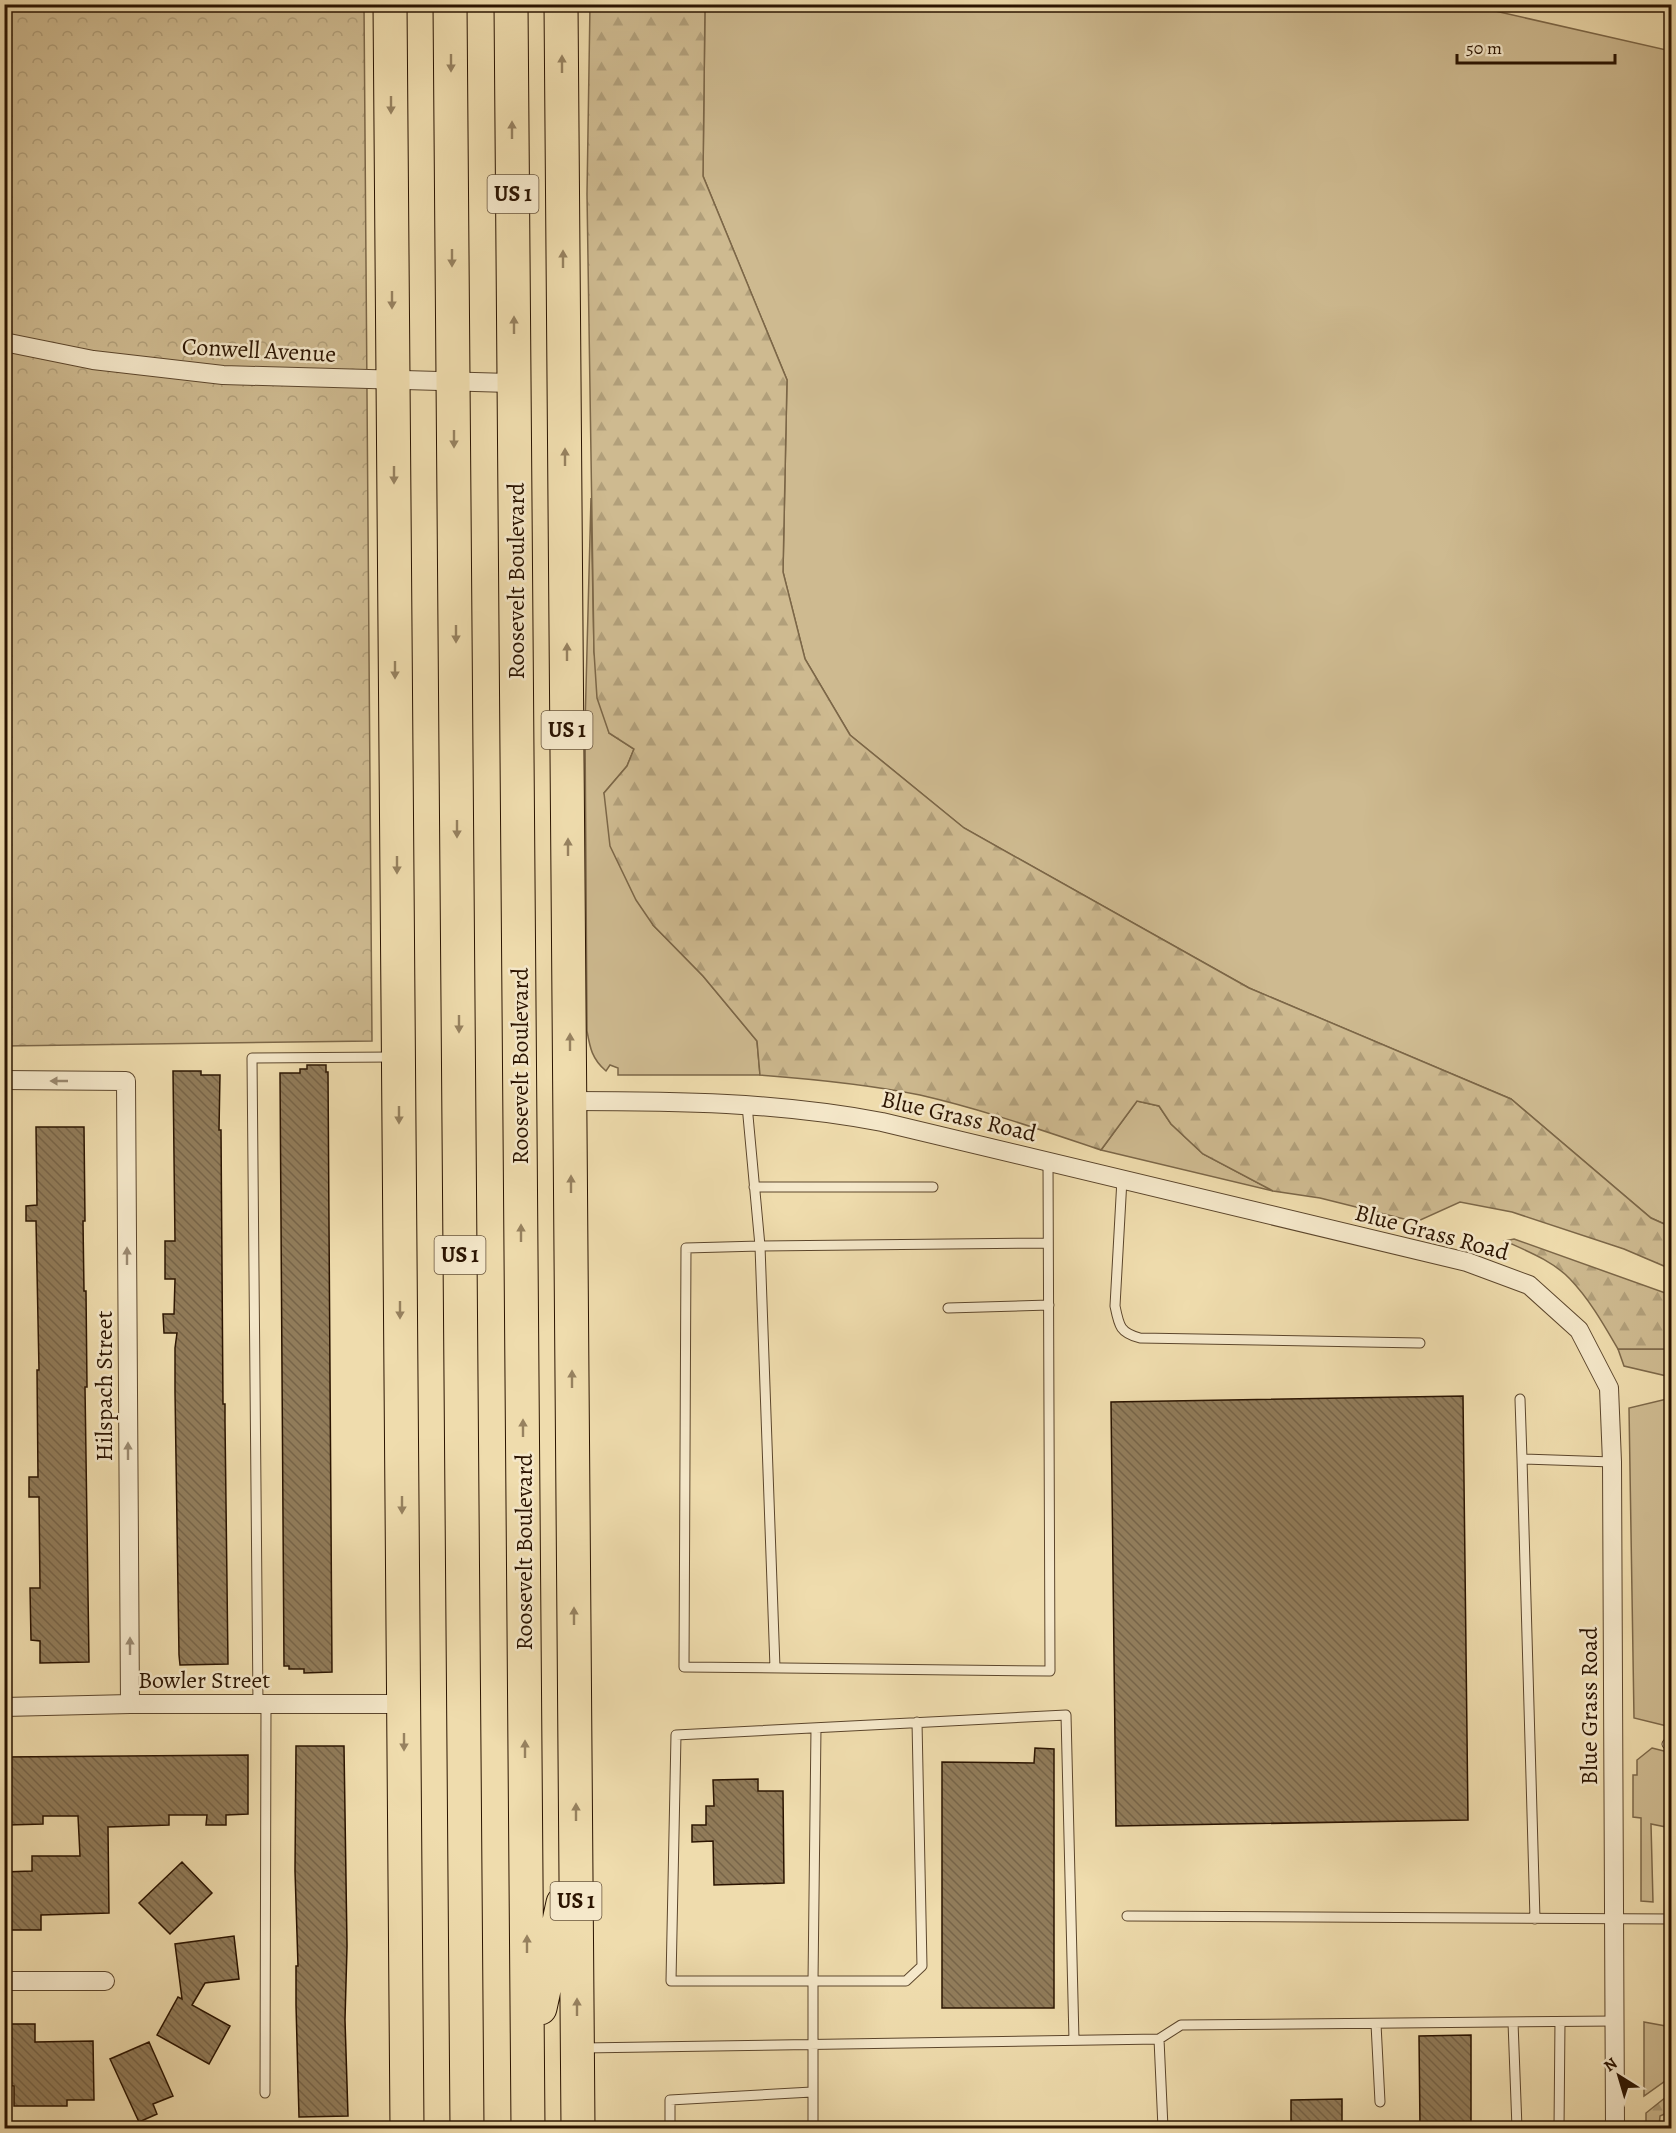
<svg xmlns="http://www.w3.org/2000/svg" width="1676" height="2133" font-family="Alegreya,serif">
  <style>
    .grass { fill: #ceba90; stroke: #7c6748; stroke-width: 1.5 }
    .forest { fill: url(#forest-firs); stroke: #7c6748; stroke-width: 1.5 }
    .park { fill: url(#park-crowns); stroke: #7c6748; stroke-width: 1.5 }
    .building { fill: url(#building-back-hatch); stroke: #2b1401; stroke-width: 1.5 }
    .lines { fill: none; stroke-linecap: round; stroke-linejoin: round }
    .lane-casing { stroke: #5c462c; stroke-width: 11 }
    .street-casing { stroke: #5c462c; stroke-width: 20 }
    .highway-casing { stroke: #2b1401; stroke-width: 35 }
    .lane { stroke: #f5e8ca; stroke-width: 9 }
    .street { stroke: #f5e8ca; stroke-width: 18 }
    .highway { stroke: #efdcad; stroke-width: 33 }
    .oneway { fill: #978260 }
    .oneway2 { fill: #9a8970 }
    .labels { text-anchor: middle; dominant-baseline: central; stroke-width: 5; stroke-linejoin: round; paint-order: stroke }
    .shield { fill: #f5e8ca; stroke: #68543d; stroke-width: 1.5 }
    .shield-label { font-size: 22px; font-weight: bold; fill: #2b1401 }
    .street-label { font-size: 24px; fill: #2b1401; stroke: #f5e8ca }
  </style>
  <defs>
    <pattern id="forest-firs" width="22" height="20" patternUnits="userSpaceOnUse" patternTransform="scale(1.5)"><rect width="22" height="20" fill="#ceba90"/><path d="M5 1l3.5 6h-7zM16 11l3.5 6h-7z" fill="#b19f7a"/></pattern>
    <pattern id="park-crowns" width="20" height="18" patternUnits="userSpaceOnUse" patternTransform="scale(1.5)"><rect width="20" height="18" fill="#ceba90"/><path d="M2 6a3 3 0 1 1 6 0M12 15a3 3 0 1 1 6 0" fill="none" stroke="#b19f7a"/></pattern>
    <pattern id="building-back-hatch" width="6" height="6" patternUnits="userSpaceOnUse" patternTransform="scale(1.5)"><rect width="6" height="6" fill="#917c5a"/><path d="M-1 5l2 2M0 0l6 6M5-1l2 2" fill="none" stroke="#776448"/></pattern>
  </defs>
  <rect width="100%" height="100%" fill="#efdcad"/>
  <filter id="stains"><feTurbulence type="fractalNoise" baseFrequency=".00333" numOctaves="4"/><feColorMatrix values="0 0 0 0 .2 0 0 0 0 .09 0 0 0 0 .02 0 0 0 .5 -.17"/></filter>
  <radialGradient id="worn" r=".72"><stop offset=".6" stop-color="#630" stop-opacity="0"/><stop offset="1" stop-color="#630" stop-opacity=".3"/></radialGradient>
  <!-- grass -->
  <path class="grass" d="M1464,4L1671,51V1227L1651,1218L1511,1099L1249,988L964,828L850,735L805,659L783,572L787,380L703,176L705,5Z
    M591,498L594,652L609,733L634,749L627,766L604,793L653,925L703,976L757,1041L760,1075H618V1068L610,1065L606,1071C592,1059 590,1048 587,1031L585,726Z
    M1137,1101L1159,1106L1171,1124L1203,1154L1273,1191L1101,1150Z
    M1618,1349H1664L1671,1352V1377L1624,1366Z
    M1671,1398H1672L1671,1727L1634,1718L1629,1408Z
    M1652,1748L1672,1753L1671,1828L1651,1824L1653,1902L1641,1901V1818L1633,1817V1775H1637V1760Z
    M1644,2022L1671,2027L1672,2076L1644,2096Z"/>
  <!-- forest -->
  <path class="forest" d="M590,5H705L703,176L787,380L783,572L805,659L850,735L964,828L1249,988L1511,1099L1651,1218L1671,1227V1269L1624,1249L1512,1212L1460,1202L1416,1222L1320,1198L1273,1191L1203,1154L1171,1124L1159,1106L1137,1101L1101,1150C1041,1130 981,1109 920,1095C867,1084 813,1079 760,1075L757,1041L703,976L653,925L636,900L610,846L604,793L627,766L634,749L609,733L597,698L594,652L587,194Z
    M1514,1239L1671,1295V1352L1664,1349H1618C1604,1325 1590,1300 1570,1279C1553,1261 1527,1251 1505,1241Z
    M1671,2093V2111L1660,2116L1659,2127H1646V2113Z"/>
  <!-- park -->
  <path class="park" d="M4,5H364L372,1041L5,1046Z"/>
  <!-- building -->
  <path class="building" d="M307,1065H326V1072H328L332,1672L304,1673V1669H289V1666H284L280,1073H300V1069H307Z
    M173,1071H201V1075H220L219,1130H221L223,1404H225V1422L228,1664L180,1665L179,1655L175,1392V1348L177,1333H164L163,1314H174L175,1279H165V1241H175Z
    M36,1127H84L85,1221H83L84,1291H86L87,1387H85L89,1662L40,1663V1641L31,1640L30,1588H40L39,1497H29V1477H38L37,1370H39L36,1221H26V1206L37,1205Z
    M1463,1396L1468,1820L1116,1826L1111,1402Z
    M296,1746H344L347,1946L345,2020L348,2116L299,2117L296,2005V1966H298L295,1871Z
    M1035,1748L1054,1749V2008H942V1762L1034,1763Z
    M248,1755V1814L226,1815V1825H206L207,1815H169V1825L108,1827L109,1913L41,1915V1930H4V1872L32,1871V1856H80L78,1816H43V1824L8,1825V1817H4V1757Z
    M758,1779V1791H783L784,1883L714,1885L713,1841L692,1842V1825H706V1806H714L713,1780Z
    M182,1862L212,1893L170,1934L139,1903Z
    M234,1936L239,1979L205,1983L192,2005L230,2026L209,2064L157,2035L178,1997L182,1999L175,1944Z
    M4,2024H35V2042L93,2041L94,2100H67V2106H14V2086L4,2084Z
    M1471,2035V2128H1420L1419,2036Z
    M149,2042L173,2096L153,2104L157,2114L139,2122L110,2059Z
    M1342,2099V2128H1291V2100Z"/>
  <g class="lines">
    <defs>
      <path id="lane" d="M747,1105L760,1246L686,1248L684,1667L1050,1671L1048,1162
        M1122,1179L1115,1306C1119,1326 1120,1333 1140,1338L1420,1343
        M754,1187H933
        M948,1308L1049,1305
        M1520,1399L1522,1459
        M775,1668L760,1246L1048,1243
        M258,1704L252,1058L393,1057
        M816,1728L813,1981H906L922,1966L917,1722
        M1667,1744L1672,1743
        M1127,1916L1672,1919
        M1535,1919L1522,1459L1612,1462
        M1513,2022L1517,2128
        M1376,2024L1380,2102
        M1159,2039L1163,2128
        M583,2048L1159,2039L1181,2025L1615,2021
        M265,2093L266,1704
        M670,2128V2100L812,2092
        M813,2128V1981H671L676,1735L1066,1715L1074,2040
        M1559,2128L1560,2022"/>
      <path id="street" d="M4,342L93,360L223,375L514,383
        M4,1080L126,1081L130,1704
        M570,1101C678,1101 776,1102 882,1122L1467,1262L1529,1285L1579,1330L1609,1388L1612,1462L1615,2128
        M4,1707L130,1704H403
        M4,1981H105"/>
      <path id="highway" d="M390,4L407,2128
        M450,4L467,2128
        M511,4L528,2128
        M561,4L578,2128
        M540,2008L563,1903"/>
    </defs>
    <!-- lane casing -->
    <use href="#lane" class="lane-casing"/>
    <!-- street casing -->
    <use href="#street" class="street-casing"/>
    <!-- highway casing -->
    <use href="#highway" class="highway-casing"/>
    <!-- lane -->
    <use href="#lane" class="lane"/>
    <!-- street -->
    <use href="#street" class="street"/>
    <!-- highway -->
    <use href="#highway" class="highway"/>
  </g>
  <!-- one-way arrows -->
  <defs><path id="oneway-solid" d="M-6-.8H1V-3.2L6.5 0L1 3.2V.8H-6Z" transform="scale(1.5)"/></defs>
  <g class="oneway">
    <use href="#oneway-solid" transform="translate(451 63) rotate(90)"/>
    <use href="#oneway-solid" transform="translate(562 64) rotate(-90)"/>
    <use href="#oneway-solid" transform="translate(391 105) rotate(90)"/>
    <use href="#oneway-solid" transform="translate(512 130) rotate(-90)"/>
    <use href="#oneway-solid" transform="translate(452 258) rotate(90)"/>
    <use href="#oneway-solid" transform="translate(563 259) rotate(-90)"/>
    <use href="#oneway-solid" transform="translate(392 300) rotate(90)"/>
    <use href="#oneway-solid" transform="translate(514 325) rotate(-90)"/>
    <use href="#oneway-solid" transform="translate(454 439) rotate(90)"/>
    <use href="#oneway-solid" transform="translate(565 457) rotate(-90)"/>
    <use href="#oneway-solid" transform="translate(394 475) rotate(90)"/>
    <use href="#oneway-solid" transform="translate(456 634) rotate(90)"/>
    <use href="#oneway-solid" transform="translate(567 652) rotate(-90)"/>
    <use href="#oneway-solid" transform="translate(395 670) rotate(90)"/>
    <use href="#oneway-solid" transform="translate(457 829) rotate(90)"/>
    <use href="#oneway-solid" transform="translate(568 847) rotate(-90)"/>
    <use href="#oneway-solid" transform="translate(397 865) rotate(90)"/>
    <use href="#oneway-solid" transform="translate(459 1024) rotate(90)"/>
    <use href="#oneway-solid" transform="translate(570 1042) rotate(-90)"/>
    <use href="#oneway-solid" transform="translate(399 1115) rotate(90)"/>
    <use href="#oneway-solid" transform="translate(571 1184) rotate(-90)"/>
    <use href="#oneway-solid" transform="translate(521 1233) rotate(-90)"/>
    <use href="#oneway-solid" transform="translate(400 1310) rotate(90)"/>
    <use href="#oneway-solid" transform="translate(572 1379) rotate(-90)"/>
    <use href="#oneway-solid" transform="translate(523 1428) rotate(-90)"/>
    <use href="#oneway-solid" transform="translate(402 1505) rotate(90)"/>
    <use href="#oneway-solid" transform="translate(574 1616) rotate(-90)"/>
    <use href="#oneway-solid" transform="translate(404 1742) rotate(90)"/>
    <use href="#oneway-solid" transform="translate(525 1749) rotate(-90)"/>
    <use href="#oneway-solid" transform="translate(576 1812) rotate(-90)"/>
    <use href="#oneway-solid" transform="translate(527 1944) rotate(-90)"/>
    <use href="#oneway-solid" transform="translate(577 2007) rotate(-90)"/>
  </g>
  <g class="oneway2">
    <use href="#oneway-solid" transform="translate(59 1081) rotate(-180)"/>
    <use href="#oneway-solid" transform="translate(127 1256) rotate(-90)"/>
    <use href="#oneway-solid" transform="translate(128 1451) rotate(-90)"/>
    <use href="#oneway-solid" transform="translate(130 1646) rotate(-90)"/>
  </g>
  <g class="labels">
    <!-- shield labels -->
    <g class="shield">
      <rect x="487.5" y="175" width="51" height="38" rx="4.5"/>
      <rect x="541.5" y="711" width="51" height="38" rx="4.5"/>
      <rect x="434.5" y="1236" width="51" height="38" rx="4.5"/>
      <rect x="550.5" y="1882" width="51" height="38" rx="4.5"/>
    </g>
    <g class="shield-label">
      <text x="513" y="194">US 1</text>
      <text x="567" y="730">US 1</text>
      <text x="460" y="1255">US 1</text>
      <text x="576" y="1901">US 1</text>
    </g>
    <!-- street labels -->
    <g class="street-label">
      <text transform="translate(259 350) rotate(3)">Conwell Avenue</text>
      <text transform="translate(516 581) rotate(-90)">Roosevelt Boulevard</text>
      <text transform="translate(520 1066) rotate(-90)">Roosevelt Boulevard</text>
      <text transform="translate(959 1116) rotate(13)">Blue Grass Road</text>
      <text transform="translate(1432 1232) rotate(15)">Blue Grass Road</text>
      <text transform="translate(104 1386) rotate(-90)">Hilspach Street</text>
      <text transform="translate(524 1552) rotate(-90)">Roosevelt Boulevard</text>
      <text x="204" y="1680">Bowler Street</text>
      <text transform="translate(1589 1706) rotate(-90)">Blue Grass Road</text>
    </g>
  </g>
  <!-- margin -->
  <rect width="1676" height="2133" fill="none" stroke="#efdcad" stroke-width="24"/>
  <rect x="6" y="6" width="1664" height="2121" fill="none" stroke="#2b1401" stroke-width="3"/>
  <rect x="12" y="12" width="1652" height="2109" fill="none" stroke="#2b1401" stroke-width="1.5"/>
  <!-- north arrow -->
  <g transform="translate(1619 2076) rotate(323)" stroke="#f5e8ca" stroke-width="4.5" paint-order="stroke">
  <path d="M0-4.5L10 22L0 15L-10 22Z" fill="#2b1401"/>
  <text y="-9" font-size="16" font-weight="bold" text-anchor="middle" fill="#2b1401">N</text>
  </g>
  <!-- scale -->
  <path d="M1457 54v9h158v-9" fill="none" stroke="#2b1401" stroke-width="3"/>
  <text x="1466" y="54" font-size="18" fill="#2b1401" stroke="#f5e8ca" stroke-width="4.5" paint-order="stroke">50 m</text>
  <rect width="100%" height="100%" filter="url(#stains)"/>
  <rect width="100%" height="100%" fill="url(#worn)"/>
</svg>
